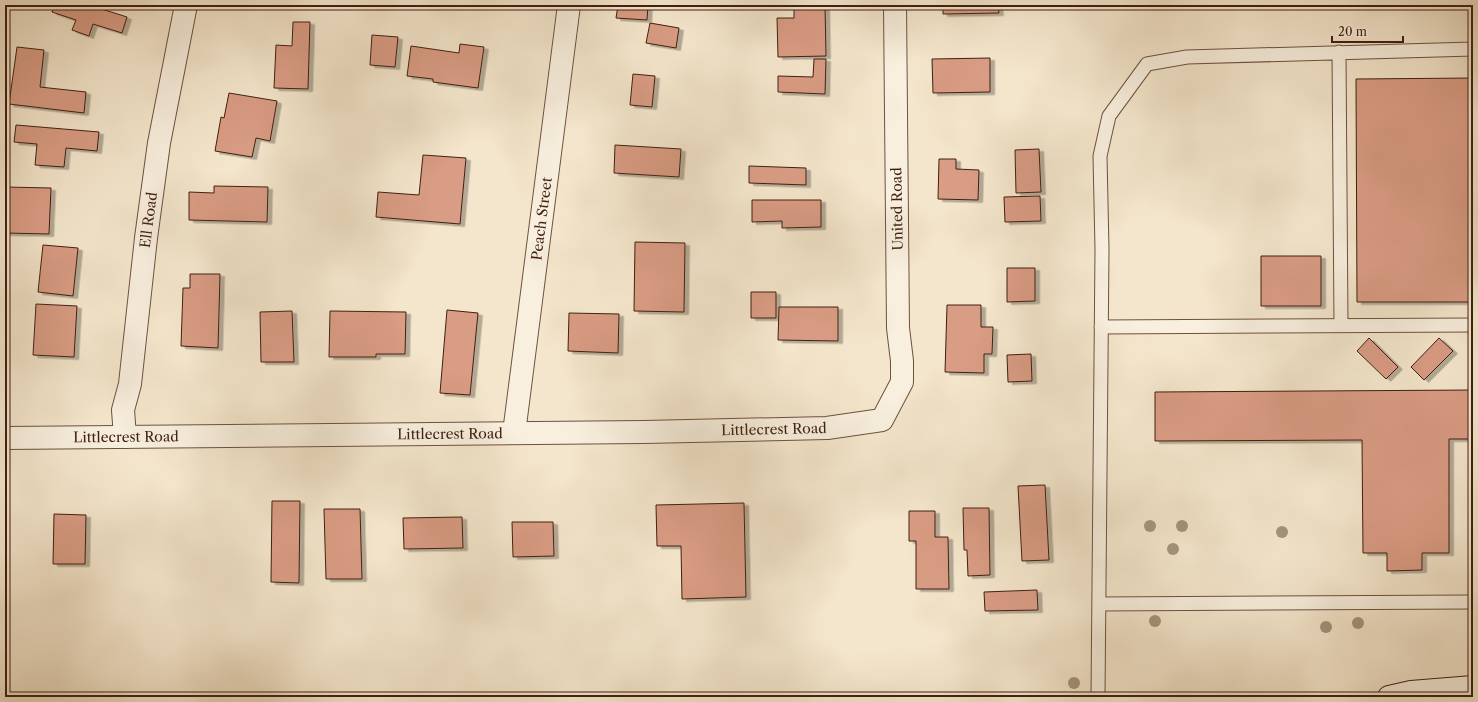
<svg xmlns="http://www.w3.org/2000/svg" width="1478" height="702" font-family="'Libre Caslon Text',serif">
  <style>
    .building { fill: #d99c84; stroke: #401f11; filter: url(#shadow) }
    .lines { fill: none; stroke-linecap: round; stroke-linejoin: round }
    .lane-casing { stroke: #6d5140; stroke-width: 15 }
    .street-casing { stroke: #6d5140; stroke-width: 24 }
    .secondary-casing { stroke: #401f11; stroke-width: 24 }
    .lane { stroke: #f8efde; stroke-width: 13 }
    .street { stroke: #f8efde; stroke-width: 22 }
    .secondary { stroke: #f8efde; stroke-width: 22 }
    .tree { fill: #a5947c }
    .labels { text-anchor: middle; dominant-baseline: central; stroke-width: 4; stroke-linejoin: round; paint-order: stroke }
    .street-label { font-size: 14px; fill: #401f11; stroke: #f8efde }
  </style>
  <defs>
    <filter id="shadow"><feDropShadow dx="4.5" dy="2.5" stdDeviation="0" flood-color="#0004"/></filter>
  </defs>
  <rect width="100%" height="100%" fill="#f4e6cc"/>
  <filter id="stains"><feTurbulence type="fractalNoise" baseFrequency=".005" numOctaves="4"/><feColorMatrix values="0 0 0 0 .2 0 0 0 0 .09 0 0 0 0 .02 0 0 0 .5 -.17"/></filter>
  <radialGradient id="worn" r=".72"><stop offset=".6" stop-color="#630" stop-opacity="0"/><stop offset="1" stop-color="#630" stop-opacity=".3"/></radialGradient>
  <!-- building -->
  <path class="building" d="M54,5H89L127,17L122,33L93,24L89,36L72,30L76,20L52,12Z
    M618,5H648L647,20L616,18Z
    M794,5H825L826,56L778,57L777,18H794Z
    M943,5H998L999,13L943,14Z
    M293,22H310L308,89L274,88L276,45L292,46Z
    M650,23L679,28L676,48L646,43Z
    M372,35L398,37L395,67L370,65Z
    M460,44L484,47L478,88L433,82V79L407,76L411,46L459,53Z
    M17,47L44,50L40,87L86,92L84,113L9,104Z
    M990,58V92L933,93L932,59Z
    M814,59H826L825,94L778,92V76L813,77Z
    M633,74L655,76L652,107L630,105Z
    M1472,78L1473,302H1357L1356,79Z
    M229,93L277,101L270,141L256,138L252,157L215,151L221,117L224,118Z
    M16,125L99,132L97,151L66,148L64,167L35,165L37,144L14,142Z
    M615,145L681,149L679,177L614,173Z
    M1039,149L1041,192L1016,193L1015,150Z
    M423,155L466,158L460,224L376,217L378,192L419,195Z
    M939,159H956V169L979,170L978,200L938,199Z
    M749,166L806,168V185L749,183Z
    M214,186L268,187L267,222L189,220V192L214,193Z
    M5,187L51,188L49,234L5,233Z
    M1040,196L1041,221L1005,222L1004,197Z
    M752,200H821V227L782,228V221L752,222Z
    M635,242L685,243L684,312L634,311Z
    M43,245L78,248L73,296L38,292Z
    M1261,256H1321V306H1261Z
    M1007,268H1035V301L1007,302Z
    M190,274H220L218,348L181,346L183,288H190Z
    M751,292H776V318H751Z
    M36,304L77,306L74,357L33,355Z
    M947,305H981V327H993L992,354H984V373L945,372Z
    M779,307H838V341L778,340Z
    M447,310L478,313L470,395L440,393Z
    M292,311L294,362H261L260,312Z
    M330,311L406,312L405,354H376V357H329Z
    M569,313L619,314L618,353L568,351Z
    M1369,338L1398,367L1386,379L1357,351Z
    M1439,338L1453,351L1424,380L1411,367Z
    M1031,354L1032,381L1008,382L1007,355Z
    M1473,390V439H1449V553H1422V570L1387,571V553H1363L1362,440L1155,441V392Z
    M1045,485L1049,560L1022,561L1018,486Z
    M272,501H300L299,583L271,582Z
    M744,503L746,597L682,599L681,546H657L656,505Z
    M963,508H989L990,575L968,576L967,550H964Z
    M324,509H360L362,579H326Z
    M909,511H935V537H948L949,589H916V541H909Z
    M54,514L86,515L85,564H53Z
    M462,517L463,548L404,549L403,518Z
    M512,522H553L554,556L513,557Z
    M1037,590L1038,610L985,611L984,592Z"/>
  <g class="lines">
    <defs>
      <path id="lane" d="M1339,52L1341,325
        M1101,327L1473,325
        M1099,604L1473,602
        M1098,697L1102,249L1100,156L1109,116L1147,64L1187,57L1473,49"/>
      <g id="street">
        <path id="s1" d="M514,433L569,5"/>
        <path id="s2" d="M125,437L123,410L130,384L146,238L159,143L186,5"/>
        <path id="s3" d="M5,438L644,432L827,428L882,420L902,382V361L898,328L895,5"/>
      </g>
      <path id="secondary" d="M1389,697L1411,692L1473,687"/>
    </defs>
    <!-- lane casing -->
    <use href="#lane" class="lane-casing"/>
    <!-- street casing -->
    <use href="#street" class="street-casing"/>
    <!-- secondary casing -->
    <use href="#secondary" class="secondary-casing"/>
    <!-- lane -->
    <use href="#lane" class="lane"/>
    <!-- street -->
    <use href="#street" class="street"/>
    <!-- secondary -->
    <use href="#secondary" class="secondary"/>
  </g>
  <!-- trees -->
  <g class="tree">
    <circle cx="1150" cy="526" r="6"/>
    <circle cx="1182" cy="526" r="6"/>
    <circle cx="1282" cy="532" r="6"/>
    <circle cx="1173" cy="549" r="6"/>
    <circle cx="1155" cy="621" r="6"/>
    <circle cx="1358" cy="623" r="6"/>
    <circle cx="1326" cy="627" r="6"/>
    <circle cx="1074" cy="683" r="6"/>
  </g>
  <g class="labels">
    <!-- street labels -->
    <g class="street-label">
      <text transform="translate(897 209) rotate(-91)">United Road</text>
      <text stroke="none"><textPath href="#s1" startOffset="216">Peach Street</textPath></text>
      <text stroke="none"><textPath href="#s2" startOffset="219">Ell Road</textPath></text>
      <text stroke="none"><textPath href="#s3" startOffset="769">Littlecrest Road</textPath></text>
      <text stroke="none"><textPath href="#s3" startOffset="445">Littlecrest Road</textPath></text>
      <text stroke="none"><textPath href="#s3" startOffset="121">Littlecrest Road</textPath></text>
    </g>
  </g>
  <!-- margin -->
  <rect width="1478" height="702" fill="none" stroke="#f4e6cc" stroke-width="20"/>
  <rect x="6" y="6" width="1466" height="690" fill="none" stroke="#401f11" stroke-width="2"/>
  <rect x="10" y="10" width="1458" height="682" fill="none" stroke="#401f11"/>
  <!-- scale -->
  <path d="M1332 36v6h71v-6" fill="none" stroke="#401f11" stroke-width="2"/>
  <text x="1338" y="36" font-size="12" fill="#401f11" stroke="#f8efde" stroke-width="3" paint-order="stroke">20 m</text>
  <rect width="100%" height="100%" filter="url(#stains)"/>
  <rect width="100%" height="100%" fill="url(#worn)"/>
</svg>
